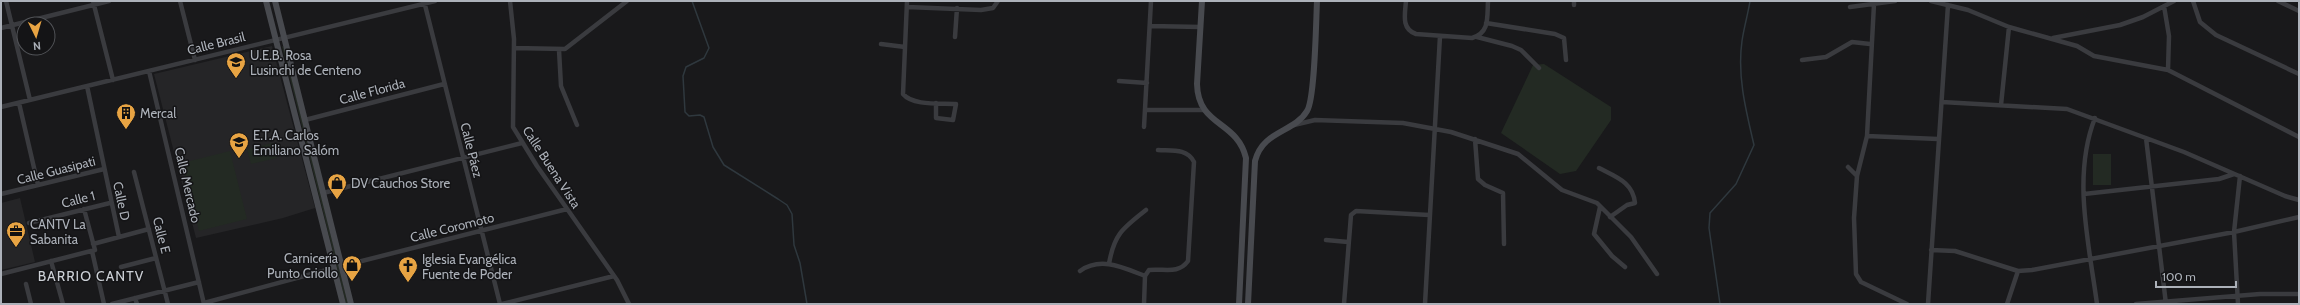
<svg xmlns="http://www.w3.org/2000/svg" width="2300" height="305" font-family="Cabin,sans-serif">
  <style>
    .built { fill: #252527 }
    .green { fill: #232a23 }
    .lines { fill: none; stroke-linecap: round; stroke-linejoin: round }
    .stream { stroke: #2f383e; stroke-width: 1.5 }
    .street { stroke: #3a3b3f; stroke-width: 4.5 }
    .secondary { stroke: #484a4f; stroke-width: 6 }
    .labels { text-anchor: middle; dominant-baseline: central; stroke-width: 3; stroke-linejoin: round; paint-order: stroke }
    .street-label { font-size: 13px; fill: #acb1b9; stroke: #141416 }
    .poi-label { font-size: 13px; fill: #acb1b9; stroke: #141416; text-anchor: start }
    .neighbourhood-label { font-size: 14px; letter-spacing: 1px; fill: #ccd0d6; stroke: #141416 }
  </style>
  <rect width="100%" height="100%" fill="#19191b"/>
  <!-- built -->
  <path class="built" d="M272,46L315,208L283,218L196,238L154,74Z
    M20,198L35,262L1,270V203Z"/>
  <!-- green -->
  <path class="green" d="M282,46L284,47L348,304H346Z
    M1544,64L1611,107V120L1576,171L1560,174L1501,133L1533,65Z
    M273,143L277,158L251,164L247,149Z
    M230,151L247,219L199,231L182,163Z
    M2093,154H2111V185H2093Z"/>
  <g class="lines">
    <!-- stream -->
    <path class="stream" d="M692,1L709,48L704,58L686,67L683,76L685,112L689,116L700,115L704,117L713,147L724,165L778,199L787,205L792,214L794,245L800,263L807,304
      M1720,304L1709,228L1710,213L1736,184L1754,145C1746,111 1737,76 1742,41C1744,27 1748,14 1750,1"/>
    <!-- street -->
    <path class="street" d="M6,1L30,100
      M93,1L113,80
      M180,1L195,60
      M424,1L500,304
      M510,1L514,39L513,127L537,166L617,280L629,304
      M907,1L903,94C913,106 940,103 956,104L953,120L936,118V103
      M1406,1C1405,14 1401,29 1416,34L1472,38C1490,33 1487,17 1488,1
      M1931,1L1968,10L2009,27L2077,46L2094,56L2168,70L2299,137
      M2193,1L2200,22L2216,35L2299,74
      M2278,1L2299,11
      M1874,4L1867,136L1857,176L1854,218L1856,274L1861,282L1907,304
      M1574,5V1
      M2164,6L2169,36L2168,70
      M907,7L981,10L993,8L998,1
      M1850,7L1895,1
      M1486,23L1555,34L1564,38L1566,60
      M1150,26L1201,27
      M1,28L109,1
      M955,37L957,8
      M1477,37L1512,46L1521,50L1539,68
      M2053,38L2120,25L2143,17L2174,1
      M881,44L905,47
      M514,48L565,49L627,1
      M559,50L561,86L577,125
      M1802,60L1826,57L1852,42L1870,44
      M149,71L204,304
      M1119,81L1147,83
      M87,86L119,237
      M1942,102L2067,109L2184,152L2285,196L2299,200
      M19,103L38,185
      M2001,105L2009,27
      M1,107L435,1
      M1146,110H1204
      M2095,118C2072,176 2089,244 2097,304
      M305,120L444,84
      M1294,125L1315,120L1403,123L1451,132L1518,154L1562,190L1597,203L1631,237L1657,274
      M1144,127L1151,1
      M1867,136L1938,139
      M2146,138L2166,304
      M1475,139L1478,179L1485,185L1503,193L1504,244
      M1848,167L1857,176
      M1599,168C1616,177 1633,182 1635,203L1627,205L1610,217
      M134,172L168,304
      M323,193L522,143
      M1,194L104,169
      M2084,194L2219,179L2234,174
      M1600,207L1594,234L1612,256L1625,267
      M29,223L110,203
      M1326,240L1348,242
      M93,244L149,229
      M1931,250L1955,251L2018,271L2032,270L2234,232L2299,217
      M92,251L104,304
      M51,261L63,304
      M1109,264C1114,234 1123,228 1146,210
      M342,266L567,209
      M121,267L156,258
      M1080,271C1101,256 1124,268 1145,276
      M1,274L95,250L84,209
      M26,284L31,304
      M135,298L137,304
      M204,303L334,268
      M112,304L199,282
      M502,304L614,276
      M1144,304L1145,276L1149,270C1163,268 1178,275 1188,261L1194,162C1187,148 1171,151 1158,150
      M1344,304L1351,215L1356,211L1429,215
      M1425,304L1440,36
      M1928,304L1948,5
      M2007,304L2018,271
      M2136,304L2260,294H2299
      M2238,304L2234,232L2240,176"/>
    <!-- secondary -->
    <path class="secondary" d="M266,1L343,304
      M275,1L351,304
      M1202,1L1197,84C1198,127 1237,120 1246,158L1239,304
      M1248,304L1255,161C1263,130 1294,133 1307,111C1315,99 1316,21 1317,1"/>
  </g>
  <!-- icons -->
  <defs>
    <symbol id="school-pin" viewBox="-11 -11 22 30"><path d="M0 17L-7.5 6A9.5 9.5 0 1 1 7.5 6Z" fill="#e8a443" stroke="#141416"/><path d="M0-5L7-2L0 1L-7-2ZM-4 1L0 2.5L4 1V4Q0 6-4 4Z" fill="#111"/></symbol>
    <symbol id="building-pin" viewBox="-11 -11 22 30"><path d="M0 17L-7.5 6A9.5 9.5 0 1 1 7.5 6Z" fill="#e8a443" stroke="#141416"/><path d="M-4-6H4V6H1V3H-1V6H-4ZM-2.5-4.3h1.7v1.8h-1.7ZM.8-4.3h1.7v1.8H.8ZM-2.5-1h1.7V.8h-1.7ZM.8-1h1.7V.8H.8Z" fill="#111"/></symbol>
    <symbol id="shop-pin" viewBox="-11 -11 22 30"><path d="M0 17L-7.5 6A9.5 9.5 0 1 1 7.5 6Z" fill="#e8a443" stroke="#141416"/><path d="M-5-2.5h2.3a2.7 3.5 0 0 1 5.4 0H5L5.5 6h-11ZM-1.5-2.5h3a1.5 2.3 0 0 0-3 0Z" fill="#111"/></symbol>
    <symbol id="office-pin" viewBox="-11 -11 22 30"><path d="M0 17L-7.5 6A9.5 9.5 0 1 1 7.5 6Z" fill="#e8a443" stroke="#141416"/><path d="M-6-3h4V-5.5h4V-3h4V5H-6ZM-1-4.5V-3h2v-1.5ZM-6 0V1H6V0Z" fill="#111"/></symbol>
    <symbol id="church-pin" viewBox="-11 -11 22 30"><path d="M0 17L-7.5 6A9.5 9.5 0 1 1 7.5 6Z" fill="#e8a443" stroke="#141416"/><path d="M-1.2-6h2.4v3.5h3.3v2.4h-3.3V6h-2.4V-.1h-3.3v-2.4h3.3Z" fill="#111"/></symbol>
  </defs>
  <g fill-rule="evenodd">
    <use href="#school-pin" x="225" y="51" width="22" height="30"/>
    <use href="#building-pin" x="115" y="102" width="22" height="30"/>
    <use href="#school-pin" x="228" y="131" width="22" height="30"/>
    <use href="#shop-pin" x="326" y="172" width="22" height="30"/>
    <use href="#office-pin" x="5" y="220" width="22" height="30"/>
    <use href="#shop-pin" x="341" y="254" width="22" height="30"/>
    <use href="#church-pin" x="397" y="255" width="22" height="30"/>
  </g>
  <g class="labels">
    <!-- street labels -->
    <g class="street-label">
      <text transform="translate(216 43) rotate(-14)">Calle Brasil</text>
      <text transform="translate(372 91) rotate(-15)">Calle Florida</text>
      <text transform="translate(472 150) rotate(76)">Calle Páez</text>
      <text transform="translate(552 167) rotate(57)">Calle Buena Vista</text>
      <text transform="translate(56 170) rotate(-14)">Calle Guasipati</text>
      <text transform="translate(188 185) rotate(77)">Calle Mercado</text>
      <text transform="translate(78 199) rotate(-14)">Calle 1</text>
      <text transform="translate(122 201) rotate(78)">Calle D</text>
      <text transform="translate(452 227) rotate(-14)">Calle Coromoto</text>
      <text transform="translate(162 235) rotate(76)">Calle E</text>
    </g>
    <!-- poi labels -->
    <g class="poi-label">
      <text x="250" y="55">U.E.B. Rosa<tspan x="250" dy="15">Lusinchi de Centeno</tspan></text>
      <text x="140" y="113">Mercal</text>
      <text x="253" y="135">E.T.A. Carlos<tspan x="253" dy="15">Emiliano Salóm</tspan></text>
      <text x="351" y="183">DV Cauchos Store</text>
      <text x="30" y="224">CANTV La<tspan x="30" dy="15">Sabanita</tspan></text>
      <text x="338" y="258" text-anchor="end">Carnicería<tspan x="338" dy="15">Punto Criollo</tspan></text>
      <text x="422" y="259">Iglesia Evangélica<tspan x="422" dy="15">Fuente de Poder</tspan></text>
    </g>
    <!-- neighbourhood labels -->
    <g class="neighbourhood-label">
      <text x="91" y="276">BARRIO CANTV</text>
    </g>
  </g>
  <!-- border -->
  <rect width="2300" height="305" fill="none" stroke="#acb1b9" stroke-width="4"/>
  <!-- north arrow -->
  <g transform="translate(36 36) rotate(175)"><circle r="19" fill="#141416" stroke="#515357"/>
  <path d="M0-3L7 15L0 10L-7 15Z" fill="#e8a443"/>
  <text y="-6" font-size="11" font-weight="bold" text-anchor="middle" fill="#acb1b9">N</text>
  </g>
  <!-- scale -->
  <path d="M2156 281v6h80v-6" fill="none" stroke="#acb1b9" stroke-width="2"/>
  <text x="2162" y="281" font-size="12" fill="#acb1b9" stroke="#141416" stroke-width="3" paint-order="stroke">100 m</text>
</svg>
